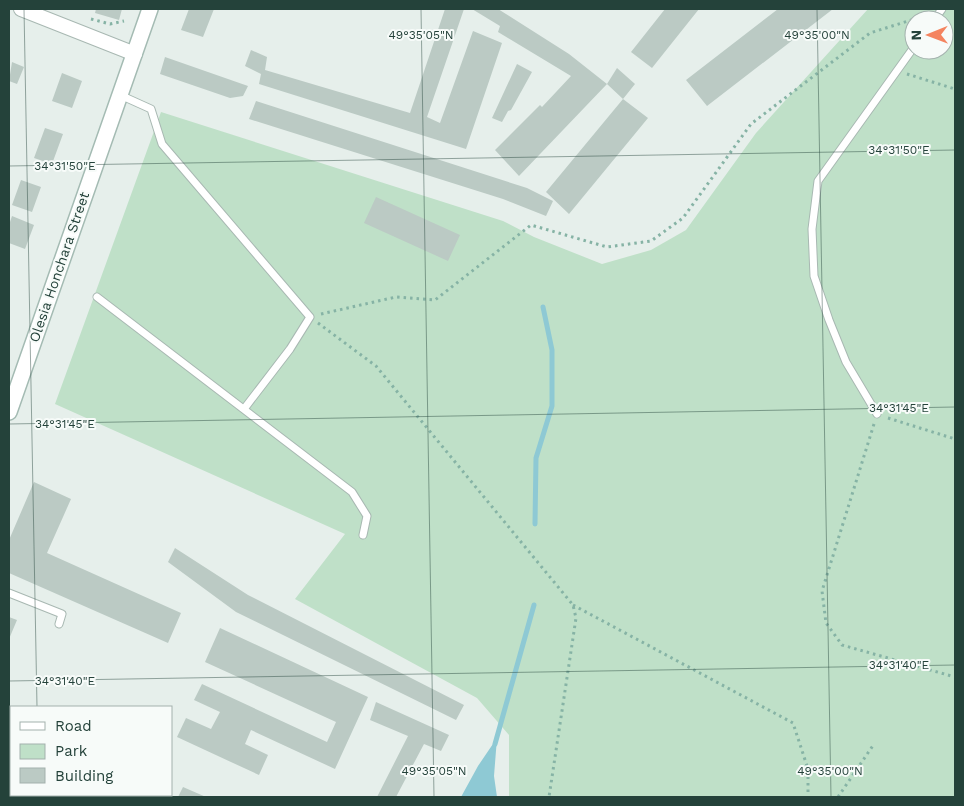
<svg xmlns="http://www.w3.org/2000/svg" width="964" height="806" font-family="'Work Sans',sans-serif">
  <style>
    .green { fill: #bfe0c8; fill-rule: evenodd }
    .water { fill: #8ec9d4 }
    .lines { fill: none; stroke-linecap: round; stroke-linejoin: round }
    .stream { stroke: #8ec9d4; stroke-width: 5 }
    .building { fill: #bbcac4 }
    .lane-casing { stroke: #a8b8b2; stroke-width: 9 }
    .street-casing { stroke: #a8b8b2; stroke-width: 16 }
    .secondary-casing { stroke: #a4bbb3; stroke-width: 18 }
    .path { stroke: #86b3a5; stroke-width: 3; stroke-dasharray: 2.5 4; stroke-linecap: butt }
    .lane { stroke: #fff; stroke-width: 7 }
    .street { stroke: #fff; stroke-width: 14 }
    .secondary { stroke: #fff; stroke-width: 15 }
    .ticks { fill: none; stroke: #24423a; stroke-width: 1; stroke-opacity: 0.45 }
    .labels { text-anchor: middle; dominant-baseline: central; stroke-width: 4; stroke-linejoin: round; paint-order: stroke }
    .street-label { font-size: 14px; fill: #24423a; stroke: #f7fbf9 }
    .ticks-label { font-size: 12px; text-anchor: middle; fill: #24423a; stroke: #f7fbf9; stroke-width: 4; stroke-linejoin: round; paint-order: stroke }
  </style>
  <rect width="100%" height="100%" fill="#e6efeb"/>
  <!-- green -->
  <path class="green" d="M868,9H955V797H509V735L477,698L295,599L345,534L55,404L161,112L503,221L534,237L602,264L651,250L686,230L756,133ZM914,20H944V50H914Z"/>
  <!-- water -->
  <path class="water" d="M497,738L494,776L497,797H461L478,766Z"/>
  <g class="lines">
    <!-- stream -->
    <path class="stream" d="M535,524L536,458L552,406V350L543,307
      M495,744L534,605"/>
  </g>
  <!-- building -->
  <path class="building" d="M96,9H122L119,20L95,13Z
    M189,9H214L203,37L181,30Z
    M445,9H464L427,117L440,123L473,31L502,43L466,149L259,84L261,74L245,66L251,50L267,57L265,70L410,113Z
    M472,9H498L569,54L607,84L519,176L495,150L540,105L542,107L571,76L498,32L500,26Z
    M665,9H699L652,68L631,52Z
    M778,9H833L707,106L686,80Z
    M165,57L248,86L243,96L230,98L160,74Z
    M12,62L24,67L17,84L9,81Z
    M517,64L532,72L511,110L508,111L502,122L492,118Z
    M617,68L635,84L623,99L607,84Z
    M62,73L82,81L72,108L52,101Z
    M623,99L648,118L569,214L546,192Z
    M256,101L527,188L553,201L546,216L503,199L249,119Z
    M45,128L63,134L52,164L34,158Z
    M21,180L41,187L32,212L12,205Z
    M376,197L460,235L448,261L364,223Z
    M12,216L34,225L25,249L9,243V225Z
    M34,482L71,499L47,553L181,613L168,643L9,573V540Z
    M175,548L248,595L464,705L456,720L236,612L168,562Z
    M9,617L17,620L9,639Z
    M220,628L368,697L335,769L251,730L245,744L268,755L259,775L177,737L186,718L211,729L220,712L194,700L202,684L327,742L336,722L205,662Z
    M376,702L449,735L441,751L424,744L396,797H377L408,736L370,720Z
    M9,705L11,707V744L9,743Z
    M9,781L11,782V795H41L47,797H9Z
    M183,787L206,797H178Z"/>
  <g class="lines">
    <defs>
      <path id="lane" d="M934,20L942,9
        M120,95L151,109L162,144L310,317L290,349L244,409
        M97,297L352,492L367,516L363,535
        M877,414L846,362L829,320L814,276L812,229L818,181L914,47
        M9,593L62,614L59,624"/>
      <path id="street" d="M21,9L135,54"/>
      <path id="secondary" d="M9,412L150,9"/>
    </defs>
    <!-- lane casing -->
    <use href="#lane" class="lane-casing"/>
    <!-- street casing -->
    <use href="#street" class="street-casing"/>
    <!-- secondary casing -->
    <use href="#secondary" class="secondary-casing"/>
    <!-- path -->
    <path class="path" d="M91,19L110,24L124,21
      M907,74L955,89
      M321,314L396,297L435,300L531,225L607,247L651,241L683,218L751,124L870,33L924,16
      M318,323L376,366L573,605L576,618L549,797
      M888,418L955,439
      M874,424L822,591L826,623L842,645L955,677
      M573,605L793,723L808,769V797
      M838,797L874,744"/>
    <!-- lane -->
    <use href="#lane" class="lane"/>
    <!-- street -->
    <use href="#street" class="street"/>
    <!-- secondary -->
    <use href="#secondary" class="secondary"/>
  </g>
  <!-- ticks -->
  <path class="ticks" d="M24,9L37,707M421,9L434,797M817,9L831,797M9,166L955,150M9,424L955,407M9,681L955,665M38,795V797"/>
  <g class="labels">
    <!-- street labels -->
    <g class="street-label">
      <text transform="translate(59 267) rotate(-71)">Olesia Honchara Street</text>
    </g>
  </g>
  <g class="ticks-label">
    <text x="421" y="39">49°35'05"N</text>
    <text x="817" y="39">49°35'00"N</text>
    <text x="899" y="154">34°31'50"E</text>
    <text x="65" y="170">34°31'50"E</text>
    <text x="899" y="412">34°31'45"E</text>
    <text x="65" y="428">34°31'45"E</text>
    <text x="899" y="669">34°31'40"E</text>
    <text x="65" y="685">34°31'40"E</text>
    <text x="434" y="775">49°35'05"N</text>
    <text x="830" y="775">49°35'00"N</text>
  </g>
  <!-- border -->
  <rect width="964" height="806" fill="none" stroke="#24423a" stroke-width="20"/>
  <!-- legend -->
  <rect x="10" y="706" width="162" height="90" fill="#f7fbf9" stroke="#a3b1ad"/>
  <rect x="20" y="722" width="25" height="8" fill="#ffffff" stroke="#a3b1ad"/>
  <text x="55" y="731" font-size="15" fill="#24423a">Road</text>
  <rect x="20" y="744" width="25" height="15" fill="#bfe0c8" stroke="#a3b1ad"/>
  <text x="55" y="756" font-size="15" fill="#24423a">Park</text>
  <rect x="20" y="768" width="25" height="15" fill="#bbcac4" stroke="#a3b1ad"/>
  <text x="55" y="781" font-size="15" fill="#24423a">Building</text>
  <!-- north arrow -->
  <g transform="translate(929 35) rotate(269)"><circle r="24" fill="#f7fbf9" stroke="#a3b1ad"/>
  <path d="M0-4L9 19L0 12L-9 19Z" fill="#f4845f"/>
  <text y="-8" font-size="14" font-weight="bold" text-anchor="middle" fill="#24423a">N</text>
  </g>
</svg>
